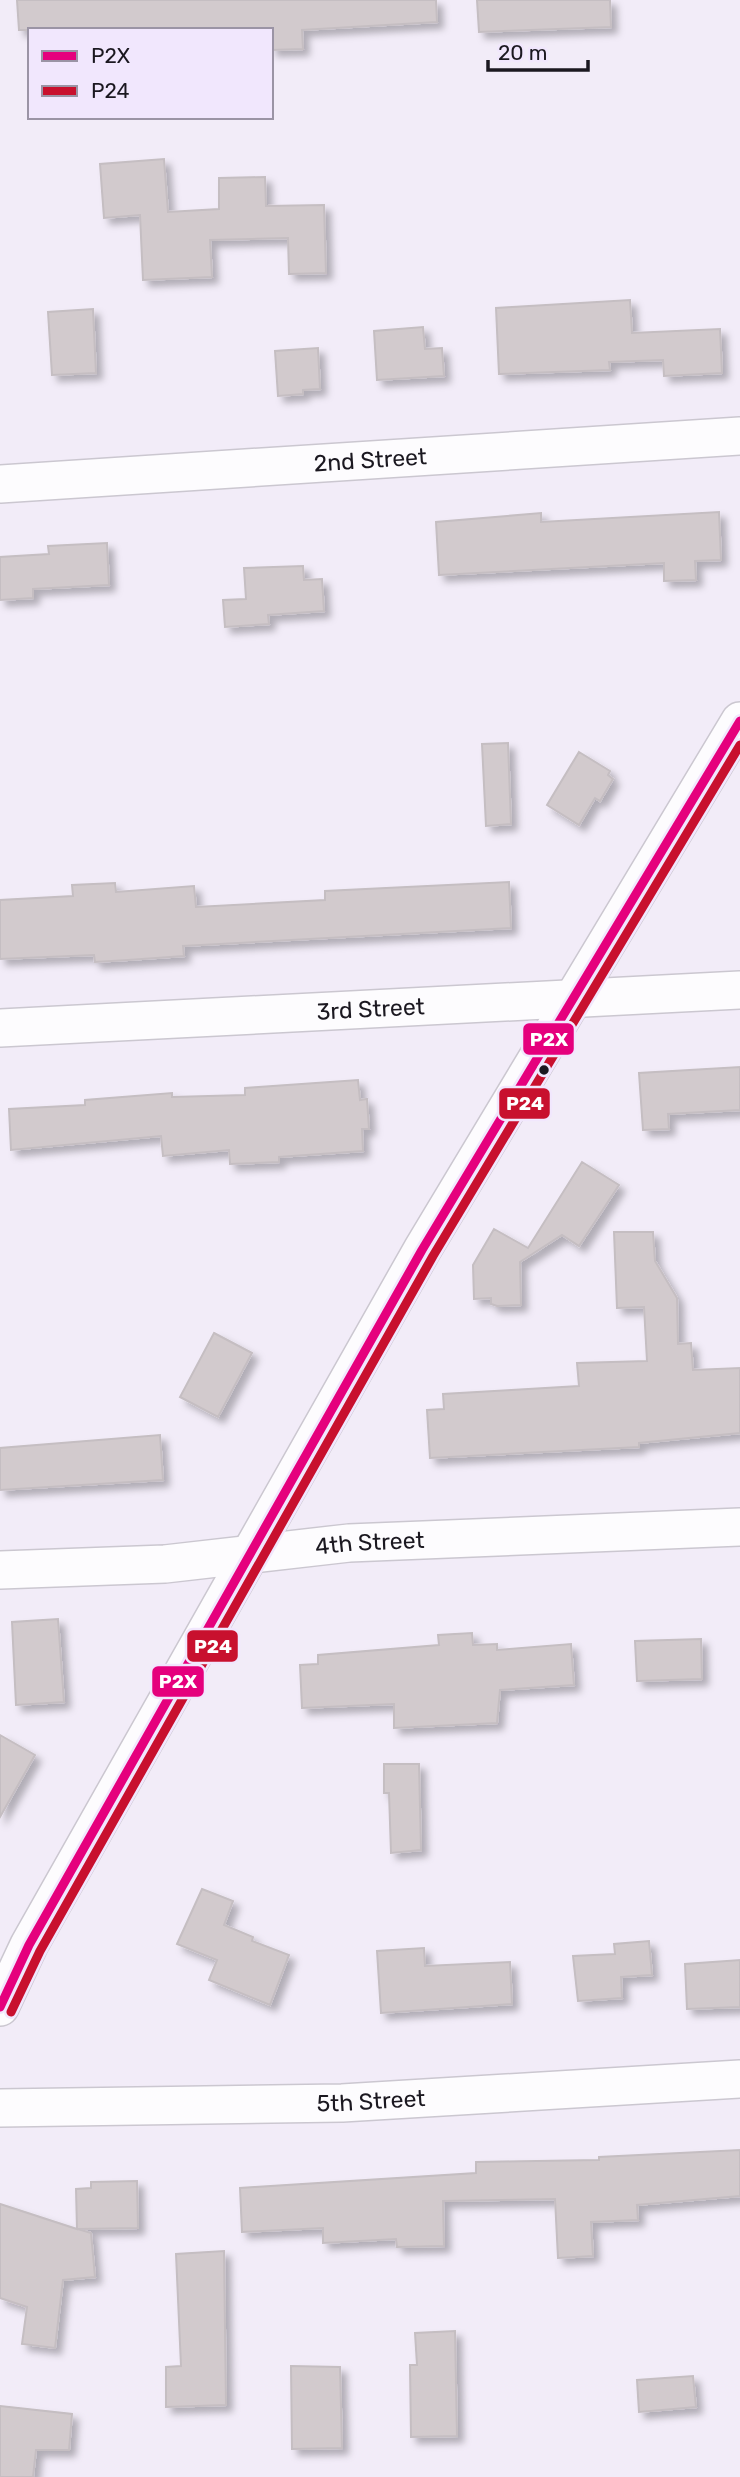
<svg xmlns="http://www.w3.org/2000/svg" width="740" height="2477" font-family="Rubik,sans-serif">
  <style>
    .building { fill: #d2cacd; stroke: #c5bec2; stroke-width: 2; filter: url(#shadow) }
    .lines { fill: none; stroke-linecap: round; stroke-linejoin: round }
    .minor-casing { stroke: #cbc7d0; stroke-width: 40 }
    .minor { stroke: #fdfcfe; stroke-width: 37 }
    .bus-1-casing { stroke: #f1e7fd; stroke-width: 14 }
    .bus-2-casing { stroke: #f1e7fd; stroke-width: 14 }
    .bus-1 { stroke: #e5007d; stroke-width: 9 }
    .bus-2 { stroke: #c8102e; stroke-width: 9 }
    .bus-dot { fill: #1b1820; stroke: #f1e7fd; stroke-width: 2.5 }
    .labels { text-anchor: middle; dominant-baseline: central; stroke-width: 5; stroke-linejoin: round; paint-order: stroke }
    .street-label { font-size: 23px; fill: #1b1820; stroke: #f1e7fd }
    .line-badge { stroke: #f1e7fd; stroke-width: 2.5 }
    .badge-label { font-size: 19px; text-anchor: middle; font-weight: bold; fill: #fff }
  </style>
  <defs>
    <filter id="shadow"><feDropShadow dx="6" dy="6" stdDeviation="3.5" flood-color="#0004"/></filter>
  </defs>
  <rect width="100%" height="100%" fill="#f2ecf8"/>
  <!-- building -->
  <path class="building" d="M17,0H436L437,22L302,30L303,49L271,50V30H19Z
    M477,0H610L611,27L479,32Z
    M164,159L168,212L219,209V178L265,177L266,206L324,205L326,273L289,274L288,238L210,240L212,277L143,280L140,215L104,218L100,164Z
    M630,300L632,333L720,329L722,373L664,376L663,360L609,362L610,370L499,374L496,308Z
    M93,309L96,373L52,375L48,312Z
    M423,327L425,349L442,348L444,376L377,380L374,331Z
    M318,348L320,389L303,390V394L278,396L275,351Z
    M719,512L721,560L695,561L696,580L664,581V563L439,575L436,522L541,513V522Z
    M107,543L109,585L33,589V598L0,600V557L49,554L48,546Z
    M303,566L304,580L322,579L324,611L268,615L269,624L225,627L223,600L246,599L244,568Z
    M508,743L511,824L486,826L482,744Z
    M579,752L610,771L608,775L613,779L600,801L595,798L579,825L547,805Z
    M509,882L511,928L183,946L184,956L128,960L95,962L94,955L0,959V900L73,896L72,885L115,883L116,892L194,886L196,907L325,900V891Z
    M740,1067V1110L668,1114L669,1129L643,1130L639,1073Z
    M358,1080L360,1100L367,1099L369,1129H362L363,1151L279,1157V1162L230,1164L229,1150L163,1156L161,1136L11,1150L9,1109L85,1105V1100L172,1093V1097L245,1095V1088Z
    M582,1162L619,1185L579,1246L562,1235L520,1262L521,1305L497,1306L491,1304V1298L474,1299L473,1265L494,1229L528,1248Z
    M614,1232H653L655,1261L677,1298L678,1344L691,1343L693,1370L740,1368V1433L639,1443V1447L430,1458L427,1410L444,1409L443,1394L579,1386L577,1363L647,1361L644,1307L617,1308Z
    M214,1333L252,1353L218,1417L180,1397Z
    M160,1435L163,1480L0,1490V1448Z
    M58,1619L64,1702L16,1705L12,1622Z
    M472,1633L473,1645L497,1644V1650L571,1644L574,1685L500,1690L497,1723L394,1728V1704L302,1708L300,1665L318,1664V1655L439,1645L438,1635Z
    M701,1639L702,1679L637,1681L635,1641Z
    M0,1735L35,1755L0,1817Z
    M384,1764H419L421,1850L391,1853L389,1793H384Z
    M202,1889L233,1901L224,1925L253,1937L252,1941L289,1955L270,2005L209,1980L217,1960L177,1944Z
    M649,1941L652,1975L621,1977L622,1998L578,2001L573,1956L615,1954L614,1944Z
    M424,1948L425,1966L510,1962L512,2004L381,2013L377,1951Z
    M740,1960V2007L687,2009L685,1964Z
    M740,2150V2196L637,2205L638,2220L591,2222L593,2256L558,2258L555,2199L443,2201L444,2246L397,2247L396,2239L323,2243V2228L242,2232L240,2188L476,2173V2162L599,2160V2157Z
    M137,2181L138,2228L78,2229L91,2233L95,2277L63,2280L55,2348L22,2344L27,2307L0,2298V2204L77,2229L76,2189L91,2188V2182Z
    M224,2251L226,2405L166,2407V2367L181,2366L176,2254Z
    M455,2331L457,2436L411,2437L410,2365H417L415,2333Z
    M291,2366L340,2367L342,2448L292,2449Z
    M693,2376L696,2407L639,2412L637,2380Z
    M0,2406L72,2414L69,2450H36L33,2477H0Z"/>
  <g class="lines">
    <defs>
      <g id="minor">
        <path id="s1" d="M0,484L740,436"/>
        <path id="s2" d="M0,1028L740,990"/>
        <path id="s3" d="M0,1570L165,1564L349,1543L740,1527"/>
        <path d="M0,2007L29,1945L422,1250L740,721"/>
        <path id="s4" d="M0,2108L342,2103L740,2079"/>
      </g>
    </defs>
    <!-- minor casing -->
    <use href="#minor" class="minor-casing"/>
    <!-- minor -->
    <use href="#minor" class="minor"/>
    <defs>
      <path id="bus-1" d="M0,2007L29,1945L422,1250L740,721"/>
      <path id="bus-2" d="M11,2012L40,1951L433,1256L740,745"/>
    </defs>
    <!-- bus-1 casing -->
    <use href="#bus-1" class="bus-1-casing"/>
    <!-- bus-2 casing -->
    <use href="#bus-2" class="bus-2-casing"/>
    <!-- bus-1 -->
    <use href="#bus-1" class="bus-1"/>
    <!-- bus-2 -->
    <use href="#bus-2" class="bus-2"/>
  </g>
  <!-- markers -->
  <circle class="bus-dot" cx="544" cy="1070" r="6"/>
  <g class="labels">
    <!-- street labels -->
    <g class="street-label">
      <text stroke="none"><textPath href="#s1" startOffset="371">2nd Street</textPath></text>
      <text stroke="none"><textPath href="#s2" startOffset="371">3rd Street</textPath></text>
      <text stroke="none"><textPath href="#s3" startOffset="371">4th Street</textPath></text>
      <text stroke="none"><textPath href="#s4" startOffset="371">5th Street</textPath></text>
    </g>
  </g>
  <g class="line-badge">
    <rect x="522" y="1022" width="53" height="34" rx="7" fill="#e5007d"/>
    <rect x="498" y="1087" width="53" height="33" rx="7" fill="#c8102e"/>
    <rect x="186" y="1629" width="53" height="34" rx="7" fill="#c8102e"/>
    <rect x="151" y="1665" width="54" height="33" rx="7" fill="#e5007d"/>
  </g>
  <g class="badge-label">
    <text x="549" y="1046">P2X</text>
    <text x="525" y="1110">P24</text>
    <text x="213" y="1653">P24</text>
    <text x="178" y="1688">P2X</text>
  </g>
  <!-- legend -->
  <rect x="28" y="28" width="245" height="91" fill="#f1e7fd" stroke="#9b94a5" stroke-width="2"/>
  <rect x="42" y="51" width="35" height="10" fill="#e5007d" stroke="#9b94a5" stroke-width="2"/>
  <text x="91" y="63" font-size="21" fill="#1b1820">P2X</text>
  <rect x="42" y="86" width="35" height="10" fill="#c8102e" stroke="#9b94a5" stroke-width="2"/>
  <text x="91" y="98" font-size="21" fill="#1b1820">P24</text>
  <!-- scale -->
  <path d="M488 60v10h100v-10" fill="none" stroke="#1b1820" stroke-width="3.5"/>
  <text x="498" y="60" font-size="21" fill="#1b1820" stroke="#f1e7fd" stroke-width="5" paint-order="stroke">20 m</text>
</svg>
